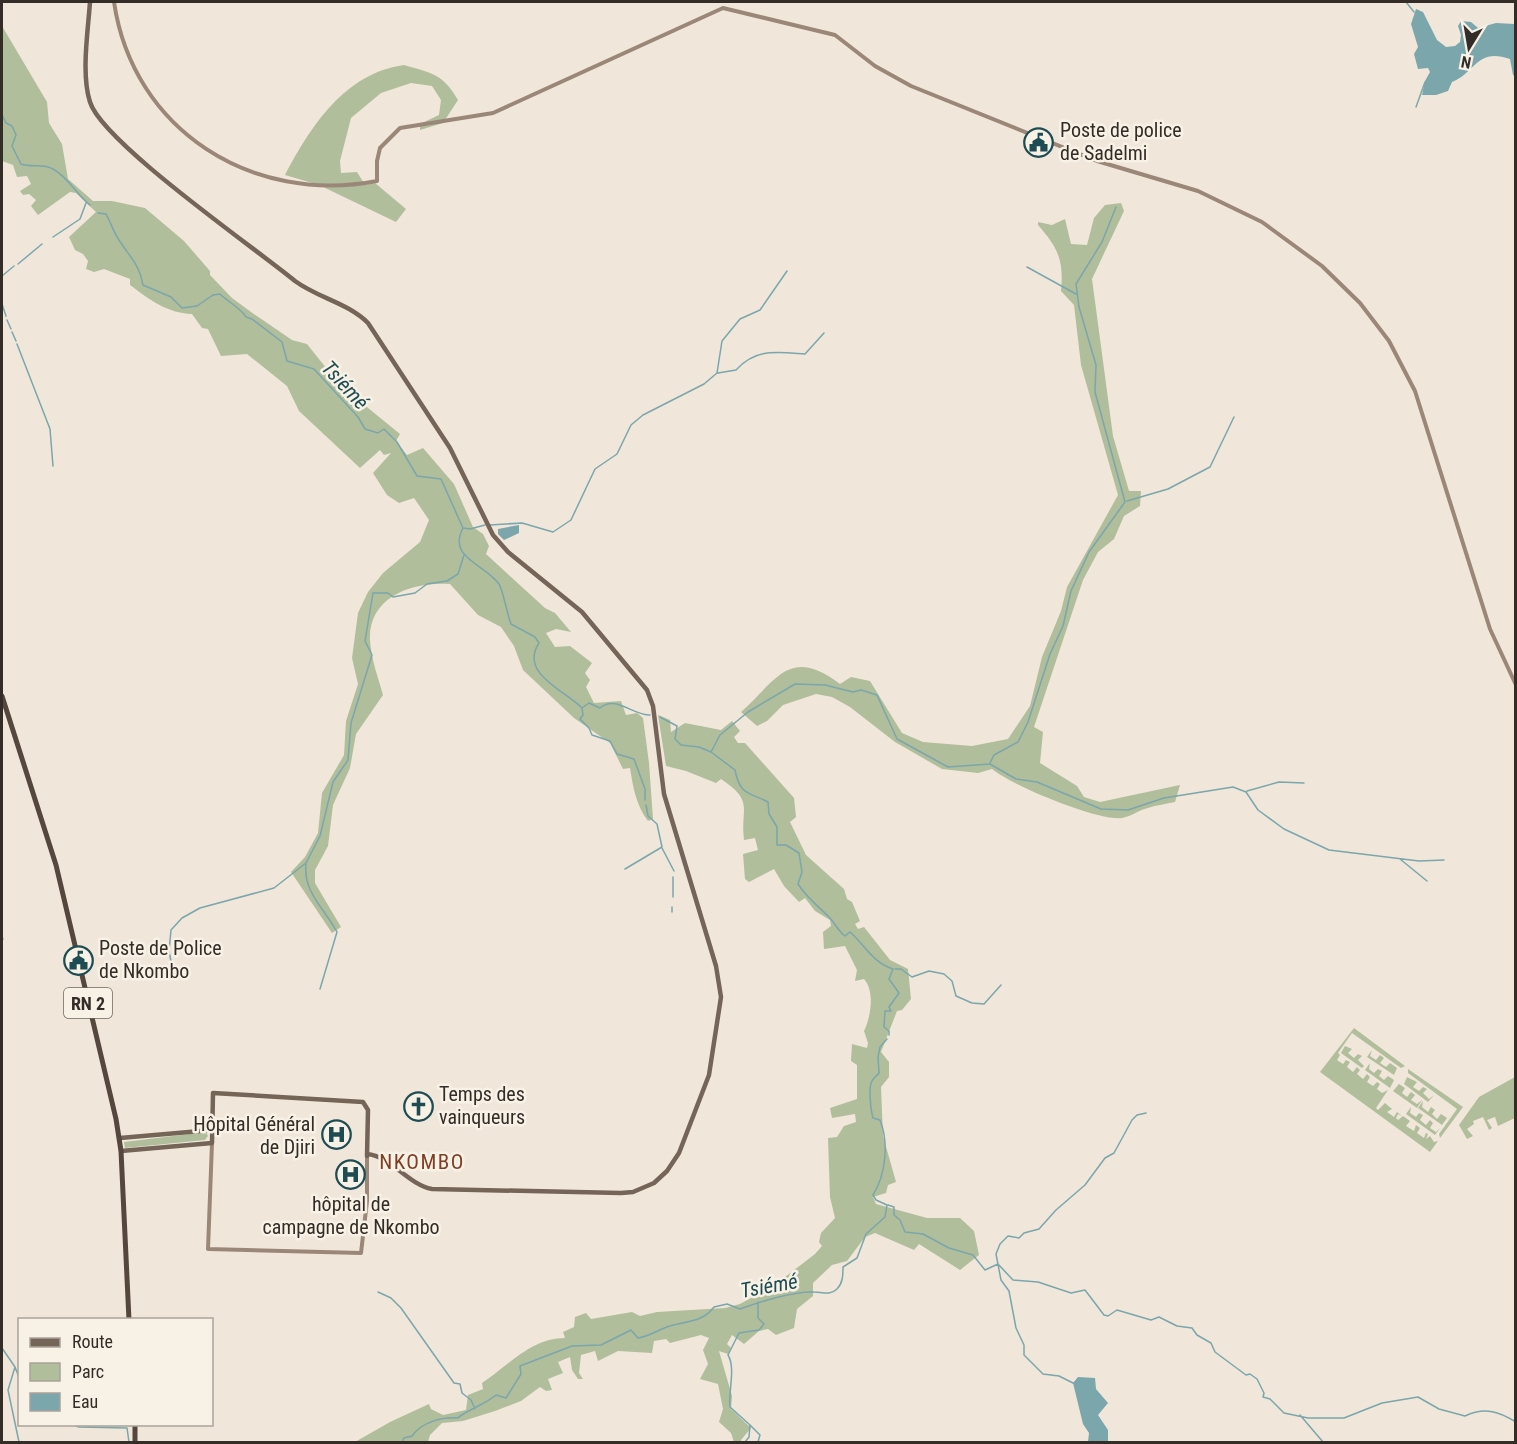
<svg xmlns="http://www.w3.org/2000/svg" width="1517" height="1444" font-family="'Roboto Condensed',sans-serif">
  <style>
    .green { fill: #b0be9b }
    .water { fill: #7aa6ac }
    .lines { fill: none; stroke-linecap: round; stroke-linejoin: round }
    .stream { stroke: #7aa6ac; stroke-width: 1.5 }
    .secondary { stroke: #9b8778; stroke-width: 4 }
    .primary { stroke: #756458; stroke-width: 4.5 }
    .highway { stroke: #55473e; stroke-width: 5 }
    .labels { text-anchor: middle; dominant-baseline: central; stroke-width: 5; stroke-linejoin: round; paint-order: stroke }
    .shield { fill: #f8f1e6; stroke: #6f6760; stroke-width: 1.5 }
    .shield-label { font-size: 18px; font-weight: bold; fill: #342c27 }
    .poi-label { font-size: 20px; fill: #342c27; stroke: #f8f1e6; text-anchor: start }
    .water-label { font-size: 21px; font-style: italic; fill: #1e4c53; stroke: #f8f1e6 }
    .neighbourhood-label { font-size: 21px; letter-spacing: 1.5px; fill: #7f3f24; stroke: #f8f1e6 }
  </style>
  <rect width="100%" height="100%" fill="#f0e7da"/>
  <!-- green -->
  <path class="green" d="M2,26L47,102L49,123L62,144L68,179L93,201H112L145,208L184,241L210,271V275L232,298L251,312L292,340L307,344L350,398L357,399L400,434L396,441L407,455L423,448L454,484L473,527L483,534L489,546L486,554L545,608L555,613L571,632L556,629L546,633L555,647L570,646L592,663L585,673L590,680L586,687L594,703L621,701L626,715L637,713L643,718L649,763L653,819L648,821C636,805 633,787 630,768L623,769L610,743L574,718L523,670L514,646L501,627L478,615L450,584C414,581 368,596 370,640C371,659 378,677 383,695L356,734L350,768L333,805L328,846L315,870V883L341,927L332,933L291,872L305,857L318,833L322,793L344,755L346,721L358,684L352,658L358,613L368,592L383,573L420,542L429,520L414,498L399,503L387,495L373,473L391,453L384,455L380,450L360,468L299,411L287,386L247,354L221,356L208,329L202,328L192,314C167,313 150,300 130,285V279L104,269L94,272L86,269L88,261L83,254L75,250L69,237L96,212L76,193L70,192L38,215L31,206L36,200L29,194L23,195L20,191L31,184L27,176L17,177L13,165L2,161Z
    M404,65C432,73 443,74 458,100L443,123L420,130V124L439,115L441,100L432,86L411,83L381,93L351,118L340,161L341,173L357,172L365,185L375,183L406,209L396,222L319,185L285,175C311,126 345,73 404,65Z
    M1121,203L1124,211L1092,279L1113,436L1129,491H1141L1140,506L1124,516L1114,539L1098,552L1083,580L1034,727L1043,732L1040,763L1077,786L1084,797L1100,802L1180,785L1175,802C1166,804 1157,805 1148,808C1139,810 1130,817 1122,818C1097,821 1011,785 992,769L978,773L942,769L895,742L850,707L832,697L816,694L783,705L767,721L757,726L741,712C776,681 789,645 840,684L851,677L870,681L902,733L923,742L972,746L1008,739L1030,706L1042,657L1061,611L1067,587L1118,495L1081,365L1074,305L1061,291C1064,260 1058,248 1038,225V222L1052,225L1065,219L1071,244L1087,245L1094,218L1105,205Z
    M658,715L670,720L671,732L685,723L721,730L732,721L740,731L734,737L738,743H745L794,798L796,817L790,822L806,855L844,889L847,899L852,902L860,921L855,924L858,929L864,927L890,960L908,969L911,999L902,1010L897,1011L881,1052L889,1062V1077L881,1087L883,1136L896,1182L888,1185L886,1193L873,1197L876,1204L927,1218H960L974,1231L979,1255L960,1270L919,1244L914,1250L875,1233L865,1237L847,1261L832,1265L813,1283V1296L797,1309L794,1328L776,1335L768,1329L759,1331L744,1344L732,1335L727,1344L731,1348L728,1354L719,1351L732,1396L731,1409L751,1428L741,1440L742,1442H734L731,1433L719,1422L723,1409L718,1384L700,1379L708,1364L703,1350L709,1338L701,1335L670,1343L666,1339L654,1341L652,1353L618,1351L598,1361L595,1351L581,1355L579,1373L583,1379H578L572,1370L570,1357L558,1362L563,1373L548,1379L552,1390L546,1391L540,1387L521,1401L495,1411L463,1421L442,1423L430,1435L428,1442H355L390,1422L429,1404L431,1409L443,1415L466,1410L468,1395L483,1389L482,1383C508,1366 531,1338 565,1338L563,1332L574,1327L575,1317L586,1313L591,1319L632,1312L640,1316L657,1312L725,1308L740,1304L776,1284L815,1254L822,1246L819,1242L821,1233L835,1218L830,1197L828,1138L837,1137L844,1126L856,1122L855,1114L832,1118L830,1108L857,1099V1065L851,1061L852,1044L867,1048L868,1043L864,1031C871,1017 875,991 864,979L855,981L857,970L845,946L824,949L823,932L831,926L830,920L815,911L805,898L799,902L784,886L774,869L749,882L745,879L743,854L758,850L755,838L744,840C740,807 755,802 721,779L716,783L686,771L666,766Z
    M1354,1028L1405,1066L1401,1068L1352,1033L1338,1053L1340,1055L1337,1060L1343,1064L1346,1060L1350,1062L1347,1067L1353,1072L1357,1067L1360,1070L1357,1074L1363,1079L1367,1074L1370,1077L1367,1082L1373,1086L1377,1082L1380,1084L1377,1089L1382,1093L1388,1090L1376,1108L1378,1110L1385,1103L1392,1109L1387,1112L1394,1117L1397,1112L1402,1116L1398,1114L1396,1118L1398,1120L1403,1116L1410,1121L1406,1126L1414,1131L1416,1125L1420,1128L1417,1133L1424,1138L1426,1133L1428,1134L1426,1139L1430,1136L1434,1142L1438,1141L1430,1152L1320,1072Z
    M1345,1046L1352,1049L1348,1053L1354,1058L1358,1054L1362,1056L1358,1060L1364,1066L1362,1068L1341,1053Z
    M1372,1050L1370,1056L1376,1060L1380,1055L1384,1058L1380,1063L1386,1067L1390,1063L1397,1068L1394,1075L1367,1057Z
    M1370,1063L1369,1069L1374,1073L1378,1069L1382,1071L1379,1076L1384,1080L1388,1076L1394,1080L1390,1088L1365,1070Z
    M1408,1069L1463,1107L1440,1138L1439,1134L1457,1109L1408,1073Z
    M1407,1077L1417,1082L1413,1087L1419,1091L1423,1087L1427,1089L1423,1093L1429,1099L1434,1095L1428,1102L1404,1084Z
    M1515,1077V1118L1498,1126L1495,1117L1487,1120L1492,1128L1489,1130L1483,1117L1473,1121L1474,1124L1467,1129L1473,1136L1467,1139L1459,1125L1479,1097Z
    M1399,1084L1405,1088L1402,1093L1407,1097L1411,1092L1415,1095L1411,1100L1417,1104L1422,1100L1417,1108L1393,1091Z
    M1423,1101L1422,1107L1428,1112L1431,1107L1435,1110L1432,1114L1437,1119L1441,1114L1447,1118L1442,1125L1418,1108Z
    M1411,1107L1410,1113L1416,1117L1419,1113L1423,1115L1420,1120L1426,1125L1430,1120L1433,1123L1430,1128L1436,1132L1440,1128L1435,1135L1406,1114Z
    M206,1132L208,1136L205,1140L125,1148L124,1142Z"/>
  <!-- water -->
  <path class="water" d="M1416,9L1423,12L1437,40L1446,47L1455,46L1460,42L1461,35L1458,26L1461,21L1471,22L1478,28L1496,23L1515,24V76L1513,75L1510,59C1477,47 1475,73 1452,82L1448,91L1436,95H1422L1425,81L1430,72L1428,68L1418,69L1414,54L1418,47L1411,24Z
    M519,525V533L504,540L498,534V529Z
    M1078,1377L1095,1378L1096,1389L1108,1403L1098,1415L1108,1430V1442H1088L1089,1433L1083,1424L1073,1383Z"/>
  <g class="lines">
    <!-- stream -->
    <path class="stream" d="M1406,2L1414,12
      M1416,107L1425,82
      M2,115L6,123L12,126L16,135L12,146L21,164C32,168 43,163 53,169C68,177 77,195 90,205
      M98,213L106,214C111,223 114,234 121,243C131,258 140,266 143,285L171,297L182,308L197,306L213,295L220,294C228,302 241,308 246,317L252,319L282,342L287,361L314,369L358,417L365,429L378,433L384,429L397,442L417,476L441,479L463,528C447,558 485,564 499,584C503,590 507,614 511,624L535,637L539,643C519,673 564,690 582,708L589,703L600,708C616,695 632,715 650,715
      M53,237L80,219L86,203
      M18,264L42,244
      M1027,267L1076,294
      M2,276L14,266
      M2,304L6,316
      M7,320L11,329
      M12,332L16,341
      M17,344L50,429L53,466
      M718,373L736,370C756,348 777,352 805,354L824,333
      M1127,501L1168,489L1210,467L1234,417
      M490,525L522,523L553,532L571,520L595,469L617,454L631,425L643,415L704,384L717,373L722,341L740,319L760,310L787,271
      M463,528L470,529L485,525
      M582,708L583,715L580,719L589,728L592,735L610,741L617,754L634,759L645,789V800
      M660,717L677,726L675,739L681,745L699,747L711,752L735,770C740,796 749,792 768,802L769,814L777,827V845H786L799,853L802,872L798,884C807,898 818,906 829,917C835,923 838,931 845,936L850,932C865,945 873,963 893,969L889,979L899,993L889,1007L891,1011H885L884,1027L889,1031V1035
      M711,752L720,735L748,712L795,684L825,685L853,692L861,690L877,695L897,739L948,767L990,764L1016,779L1037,782L1101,809L1128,810L1164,798L1233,787L1246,792L1258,810L1284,829L1329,850L1419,861L1444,860
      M990,763L994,755L1018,742L1028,722L1050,654L1063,626L1071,591L1089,552L1125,502L1095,392L1096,365L1079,307L1076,284L1102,242L1116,207
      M1247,791L1279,782L1304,783
      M662,848L674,871
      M1400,859L1427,881
      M306,864C303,892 324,908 337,932L320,989
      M625,869L662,847L657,824L648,816L646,805
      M673,897V877
      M672,912V907
      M2,937L3,939
      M172,967L169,951L171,930L182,918L200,908L274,888L306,863L320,836L333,782L348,760L351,723L372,655L365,641L373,593H388L393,597L415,593L427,584L447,581L458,574L464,555
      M895,969H901L912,977L929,971L944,974L952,981L956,996L972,1003L984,1004L1001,985
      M888,1205L894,1207V1215L900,1220L905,1232L923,1234L949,1248L973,1255L985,1270L998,1264L1013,1280L1038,1282L1071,1293L1085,1290L1104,1315L1108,1316L1117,1310L1151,1320L1159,1317L1177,1326L1192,1328L1197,1335L1211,1343L1215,1352L1246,1375L1250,1374L1257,1379L1264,1393L1263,1397L1270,1399L1284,1413L1308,1418H1344L1382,1403L1418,1397L1439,1409L1465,1416C1484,1407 1498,1411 1516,1422
      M378,1292L391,1298L401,1308L454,1383L460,1384L462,1393L471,1400L475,1409
      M2,1348L15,1367L20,1380
      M15,1367L8,1390L19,1442
      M1075,1384L1059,1376L1043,1374L1024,1355V1345L1016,1328L1009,1291L1001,1280L996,1254L1000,1244L1008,1236L1019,1238L1024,1233L1039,1229L1056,1210L1085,1185L1105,1158L1114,1153L1132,1120L1137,1115L1146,1113
      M1300,1415L1323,1442
      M71,1424L79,1427L127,1428L129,1442
      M750,1425L760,1435L758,1442
      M402,1442L404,1438L412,1436C422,1422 441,1417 458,1418C463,1412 486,1404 496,1395L506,1398L521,1374L520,1366L572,1346L601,1345L631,1330L638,1338C651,1336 659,1329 670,1326C687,1321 703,1322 714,1307L727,1304L740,1309C759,1302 794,1291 814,1292C822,1292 830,1296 837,1289C843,1283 843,1275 843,1267L857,1258L866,1234L885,1217L887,1205L876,1200L873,1195C886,1174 889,1143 880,1120L873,1118C871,1111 868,1088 872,1081C873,1078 877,1076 879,1073L878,1057L880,1047L887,1039
      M745,1442L749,1437L750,1425L730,1407C728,1392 736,1368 728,1355L739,1333L759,1330L764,1324L758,1318V1302"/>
    <!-- secondary -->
    <path class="secondary" d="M114,2C133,131 253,205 377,181V161L380,148L400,128L493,113L723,8L835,35L875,66L911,86L1097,161L1198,191L1262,222L1322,266L1360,303L1389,341L1415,391L1490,629L1516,685
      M212,1143L208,1249L361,1253L367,1201V1156"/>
    <!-- primary -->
    <path class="primary" d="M90,2C88,31 81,74 90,102C102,142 255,248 295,281C318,298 348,303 368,323L450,448L493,535L508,552L582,612L647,690L653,706L664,794L716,966L721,997L709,1075L679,1153L667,1171L654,1183L633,1192L621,1193L432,1189C407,1184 391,1156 367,1154
      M120,1138L212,1130
      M121,1151L212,1143L213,1093L363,1102L368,1110L367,1156"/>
    <!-- highway -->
    <path class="highway" d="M2,696L56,865L116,1119L121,1151L129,1320
      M135,1424V1442"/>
  </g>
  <!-- icons -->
  <defs>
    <symbol id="civic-ring" viewBox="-11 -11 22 22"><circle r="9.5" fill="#f8f1e6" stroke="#1e4c53" stroke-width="1.5"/><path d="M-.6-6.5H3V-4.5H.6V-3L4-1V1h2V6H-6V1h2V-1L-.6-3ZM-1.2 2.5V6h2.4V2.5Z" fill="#1e4c53"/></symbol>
    <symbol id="church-ring" viewBox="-11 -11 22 22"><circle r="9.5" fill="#f8f1e6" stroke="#1e4c53" stroke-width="1.5"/><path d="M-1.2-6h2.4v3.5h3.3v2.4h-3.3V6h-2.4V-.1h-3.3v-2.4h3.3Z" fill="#1e4c53"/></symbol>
    <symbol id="hospital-ring" viewBox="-11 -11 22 22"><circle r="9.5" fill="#f8f1e6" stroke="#1e4c53" stroke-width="1.5"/><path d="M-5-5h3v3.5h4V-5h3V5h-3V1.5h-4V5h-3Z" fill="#1e4c53"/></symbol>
  </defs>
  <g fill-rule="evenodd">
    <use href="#civic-ring" x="1022" y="126" width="33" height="33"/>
    <use href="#civic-ring" x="62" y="944" width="33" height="33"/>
    <use href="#church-ring" x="402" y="1090" width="33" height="33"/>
    <use href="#hospital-ring" x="320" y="1118" width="33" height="33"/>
    <use href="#hospital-ring" x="334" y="1158" width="33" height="33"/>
  </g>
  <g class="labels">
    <!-- shield labels -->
    <rect class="shield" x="64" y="988" width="48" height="30" rx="4.5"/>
    <g class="shield-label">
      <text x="88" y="1003">RN 2</text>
    </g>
    <!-- poi labels -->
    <g class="poi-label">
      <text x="1060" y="130">Poste de police<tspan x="1060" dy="23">de Sadelmi</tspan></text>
      <text x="99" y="948">Poste de Police<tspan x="99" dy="23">de Nkombo</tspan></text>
      <text x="439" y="1094">Temps des<tspan x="439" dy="23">vainqueurs</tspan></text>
      <text x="315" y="1124" text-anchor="end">Hôpital Général<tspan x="315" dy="23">de Djiri</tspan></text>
      <text x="351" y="1204" text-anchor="middle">hôpital de<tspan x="351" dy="23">campagne de Nkombo</tspan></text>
    </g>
    <!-- water labels -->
    <g class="water-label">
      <text transform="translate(345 385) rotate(47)">Tsiémé</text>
      <text transform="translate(769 1286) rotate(-10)">Tsiémé</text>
    </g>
    <!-- neighbourhood labels -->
    <g class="neighbourhood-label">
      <text x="422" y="1162">NKOMBO</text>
    </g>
  </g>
  <!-- border -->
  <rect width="1517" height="1444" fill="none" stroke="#342c27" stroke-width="6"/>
  <!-- legend -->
  <rect x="18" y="1318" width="195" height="108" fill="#f8f1e6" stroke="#aaa29a" stroke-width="1.5"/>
  <rect x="30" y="1338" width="30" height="9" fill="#756458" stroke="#aaa29a" stroke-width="1.5"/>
  <text x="72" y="1348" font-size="18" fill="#342c27">Route</text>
  <rect x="30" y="1363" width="30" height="18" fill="#b0be9b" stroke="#aaa29a" stroke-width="1.5"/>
  <text x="72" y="1378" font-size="18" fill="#342c27">Parc</text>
  <rect x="30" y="1393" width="30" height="18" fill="#7aa6ac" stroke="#aaa29a" stroke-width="1.5"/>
  <text x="72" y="1408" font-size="18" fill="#342c27">Eau</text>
  <!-- north arrow -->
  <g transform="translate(1469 48) rotate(191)" stroke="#f8f1e6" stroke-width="4.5" paint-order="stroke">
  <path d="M0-4.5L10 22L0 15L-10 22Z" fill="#342c27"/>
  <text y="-9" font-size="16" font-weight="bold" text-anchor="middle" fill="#342c27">N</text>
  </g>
</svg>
